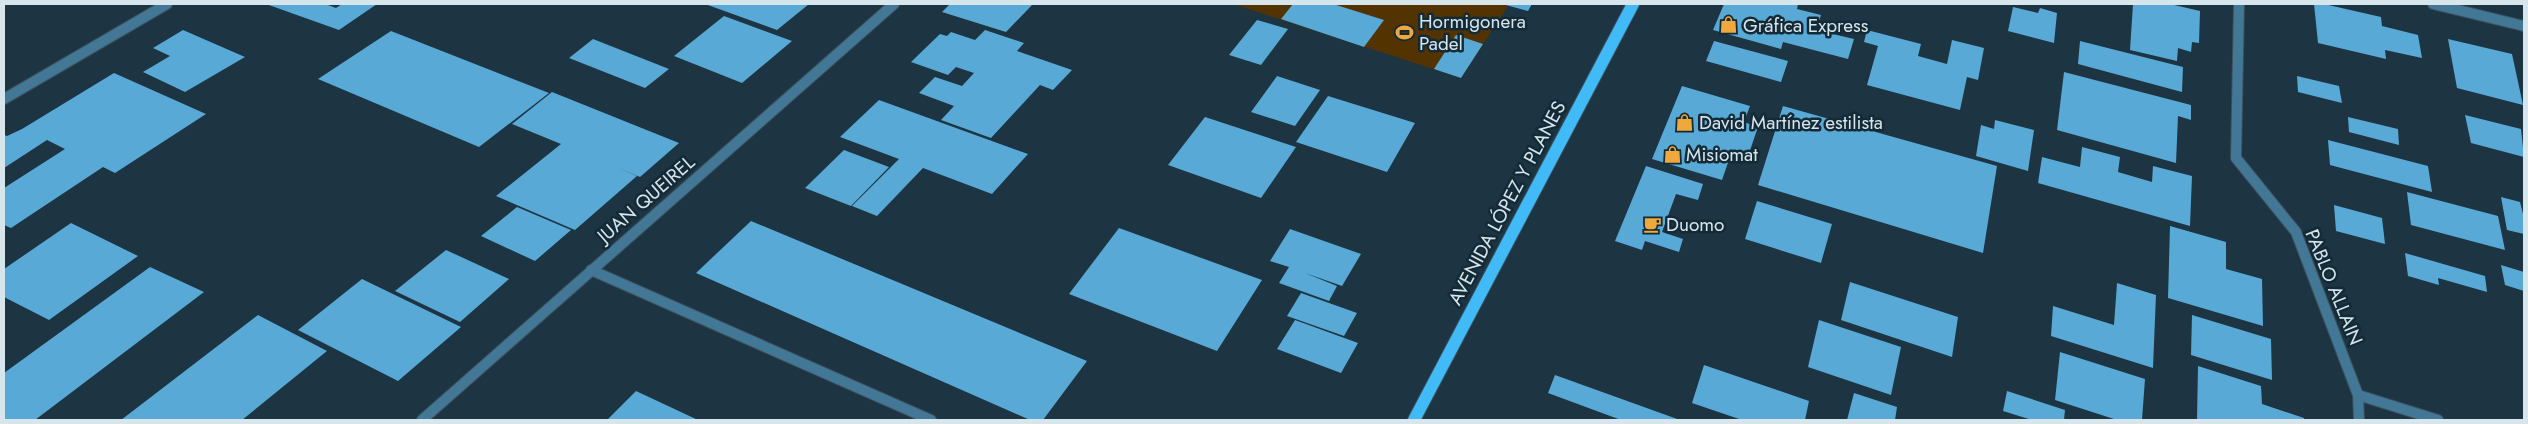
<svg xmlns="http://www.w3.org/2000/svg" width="2528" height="424" font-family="Jost,sans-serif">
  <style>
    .green { fill: #533400 }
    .building { fill: #58a9d5 }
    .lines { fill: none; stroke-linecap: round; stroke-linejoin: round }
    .lane-casing { stroke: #3b505d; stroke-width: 12 }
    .street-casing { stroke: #3b505d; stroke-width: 12 }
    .primary-casing { stroke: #3b505d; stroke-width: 14 }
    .lane { stroke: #427795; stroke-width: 10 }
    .street { stroke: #427795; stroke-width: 10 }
    .primary { stroke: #40bbf8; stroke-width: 12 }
    .labels { text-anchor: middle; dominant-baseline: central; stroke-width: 5; stroke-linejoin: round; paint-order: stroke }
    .poi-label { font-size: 19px; fill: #d7e5ed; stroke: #132a37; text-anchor: start }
    .street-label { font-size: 19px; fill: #d7e5ed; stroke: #132a37 }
  </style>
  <rect width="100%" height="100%" fill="#1d3442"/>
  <!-- green -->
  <path class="green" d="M1233,4H1499L1508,6L1461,78Z"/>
  <!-- building -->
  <path class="building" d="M266,4H330L328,5L336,8L342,4H377L339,30Z
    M705,4H809L777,30Z
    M950,4H1033L1006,32L942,12Z
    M1293,4H1333L1384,20L1364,47L1281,19Z
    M1502,4H1532L1528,11Z
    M1724,4H1798L1797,9L1821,15L1816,30L1854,39L1848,59L1783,42L1781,49L1713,30Z
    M2133,4H2170L2200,11L2199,43L2192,42L2191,52L2178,48L2177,61L2130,50Z
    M2314,4H2324L2381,17L2382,26L2418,35L2422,58L2385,50L2386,59L2318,43Z
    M2013,7L2038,13L2040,8L2057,13L2054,43L2008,31Z
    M724,16L792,41L742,83L674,56Z
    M1257,20L1288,29L1261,65L1229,55Z
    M183,30L245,57L185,92L143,72L170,56L153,48Z
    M985,30L1024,43L1017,51L1072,70L1053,90L1040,85L991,138L941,120L954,106L919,93L935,77L962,86L974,73L956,67L948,75L911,62L940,34L947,36L951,32L975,40Z
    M1867,30L1921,44L1918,56L1947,64L1952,40L1984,48L1978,80L1967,77L1960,110L1867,85L1878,46L1864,42Z
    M391,31L549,93L479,147L318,79Z
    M1456,35L1483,44L1461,78L1434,69Z
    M593,39L669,69L645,88L569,58Z
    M2448,39L2512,54L2523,105L2457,88Z
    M1714,41L1788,61L1781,82L1706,61Z
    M2080,41L2183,67L2182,92L2078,64Z
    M2064,72L2191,105V120L2178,116L2176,163L2057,130Z
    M114,73L206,114L115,173L103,167L11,228L4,225V188L65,149L47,140L4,168V135L7,136L22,129Z
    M1277,76L1320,90L1295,126L1251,112Z
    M2297,76L2339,86L2342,103L2298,92Z
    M1682,86L1750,106L1744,122L1758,127L1747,159L1731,154L1722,180L1652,159Z
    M552,92L679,143L640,177L616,167L637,176L575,230L496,196L561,144L512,124Z
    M1328,96L1415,123L1387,172L1296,142Z
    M879,100L1028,154L992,194L923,168L877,216L852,206L899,159L840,137Z
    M1783,106L1997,166L1983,253L1758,185Z
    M2465,115L2521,129L2524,157L2471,143Z
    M1205,117L1296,147L1261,198L1168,165Z
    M2348,117L2398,129L2399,145L2349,132Z
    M1995,120L2034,130L2028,171L1976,156L1981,125L1994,129Z
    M2328,140L2428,166L2432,192L2330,165Z
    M2082,147L2120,157L2118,172L2152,182L2153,166L2192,176L2190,226L2038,183L2042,157L2080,167Z
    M844,150L889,167L851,206L805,188Z
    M1646,166L1703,184L1698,200L1676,194L1662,232L1683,239L1679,252L1645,241L1642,250L1615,241Z
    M2407,192L2498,216L2505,250L2411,225Z
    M2501,197L2520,202L2524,218V234L2507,230Z
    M1757,201L1832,224L1821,263L1745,239Z
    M2334,205L2382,218L2385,244L2336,231Z
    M517,207L571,230L535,261L481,236Z
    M751,221L1087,361L1043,420H1030L696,273Z
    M71,223L138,256L49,320L4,297V269Z
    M2170,226L2226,242V269L2262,279L2263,326L2168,298Z
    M1119,228L1262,280L1217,351L1069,294Z
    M1290,229L1361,254L1342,286L1305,273L1337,286L1329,301L1279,283L1289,267L1270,261Z
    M446,250L509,279L460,322L395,291Z
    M2405,253L2485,276L2487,292L2438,278L2439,285L2408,276Z
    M2501,265L2524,272V291L2505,285Z
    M150,267L204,292L35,420H4V373Z
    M362,279L461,327L398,381L298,330Z
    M1850,282L1958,317L1952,357L1841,320Z
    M2117,283L2156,295L2153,368L2051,336L2053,306L2114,325Z
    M1301,293L1357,313L1344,336L1287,316Z
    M258,315L327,351L274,394L263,388L274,394L242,420H121Z
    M2192,315L2271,339L2272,380L2191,355Z
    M1295,320L1358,343L1341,373L1277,349Z
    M1819,320L1901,347L1891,395L1808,367Z
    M2060,352L2145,379L2142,420H2117L2055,400Z
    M1704,365L1809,401L1805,420H1742L1692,403Z
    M2198,366L2261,386L2262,404L2304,418V420H2197Z
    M1555,375L1680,420H1621L1548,393Z
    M636,391L698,420H607Z
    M2007,391L2065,410L2064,420H2032L2003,411Z
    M1854,393L1897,407L1895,420H1847Z"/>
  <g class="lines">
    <defs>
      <path id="lane" d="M591,270L931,420"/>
      <path id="street" d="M2239,4L2236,158L2296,232L2358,395L2359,420
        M2433,4L2524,26
        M4,99L167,4
        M2358,395L2438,420
        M422,420L894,4"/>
      <path id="primary" d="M1414,420L1633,4"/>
    </defs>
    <!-- lane casing -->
    <use href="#lane" class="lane-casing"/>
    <!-- street casing -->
    <use href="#street" class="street-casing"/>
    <!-- primary casing -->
    <use href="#primary" class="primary-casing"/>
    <!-- lane -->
    <use href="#lane" class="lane"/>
    <!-- street -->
    <use href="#street" class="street"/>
    <!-- primary -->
    <use href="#primary" class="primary"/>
  </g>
  <!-- icons -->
  <defs>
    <symbol id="shop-bare" viewBox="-9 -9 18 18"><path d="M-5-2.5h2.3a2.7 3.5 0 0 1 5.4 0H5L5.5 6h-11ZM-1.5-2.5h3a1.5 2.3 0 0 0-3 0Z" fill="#eea83c" stroke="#132a37" stroke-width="2.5" paint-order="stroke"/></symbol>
    <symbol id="stadium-bare" viewBox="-9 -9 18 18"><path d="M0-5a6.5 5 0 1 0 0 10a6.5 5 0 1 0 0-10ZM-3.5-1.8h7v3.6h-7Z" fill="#eea83c" stroke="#132a37" stroke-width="2.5" paint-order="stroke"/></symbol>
    <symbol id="cafe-bare" viewBox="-9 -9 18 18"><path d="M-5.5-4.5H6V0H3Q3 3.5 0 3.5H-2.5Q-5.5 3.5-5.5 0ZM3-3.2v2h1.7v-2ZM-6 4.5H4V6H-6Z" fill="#eea83c" stroke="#132a37" stroke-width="2.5" paint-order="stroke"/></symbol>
  </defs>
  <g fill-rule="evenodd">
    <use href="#shop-bare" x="1716" y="12" width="25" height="25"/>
    <use href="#stadium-bare" x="1392" y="20" width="25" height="25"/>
    <use href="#shop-bare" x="1672" y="110" width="25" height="25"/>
    <use href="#shop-bare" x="1660" y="142" width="25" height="25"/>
    <use href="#cafe-bare" x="1640" y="212" width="25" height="25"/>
  </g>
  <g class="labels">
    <!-- poi labels -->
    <g class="poi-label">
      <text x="1419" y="21">Hormigonera<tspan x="1419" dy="22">Padel</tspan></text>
      <text x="1743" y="25">Gráfica Express</text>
      <text x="1699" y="122">David Martínez estilista</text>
      <text x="1686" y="154">Misiomat</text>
      <text x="1666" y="224">Duomo</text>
    </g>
    <!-- street labels -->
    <g class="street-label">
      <text transform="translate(646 199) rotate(-41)">JUAN QUEIREL</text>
      <text transform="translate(1507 203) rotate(-62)">AVENIDA LÓPEZ Y PLANES</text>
      <text transform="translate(2334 287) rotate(68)">PABLO ALLAIN</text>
    </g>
  </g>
  <!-- border -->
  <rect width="2528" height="424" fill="none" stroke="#d7e5ed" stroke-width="10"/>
</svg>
